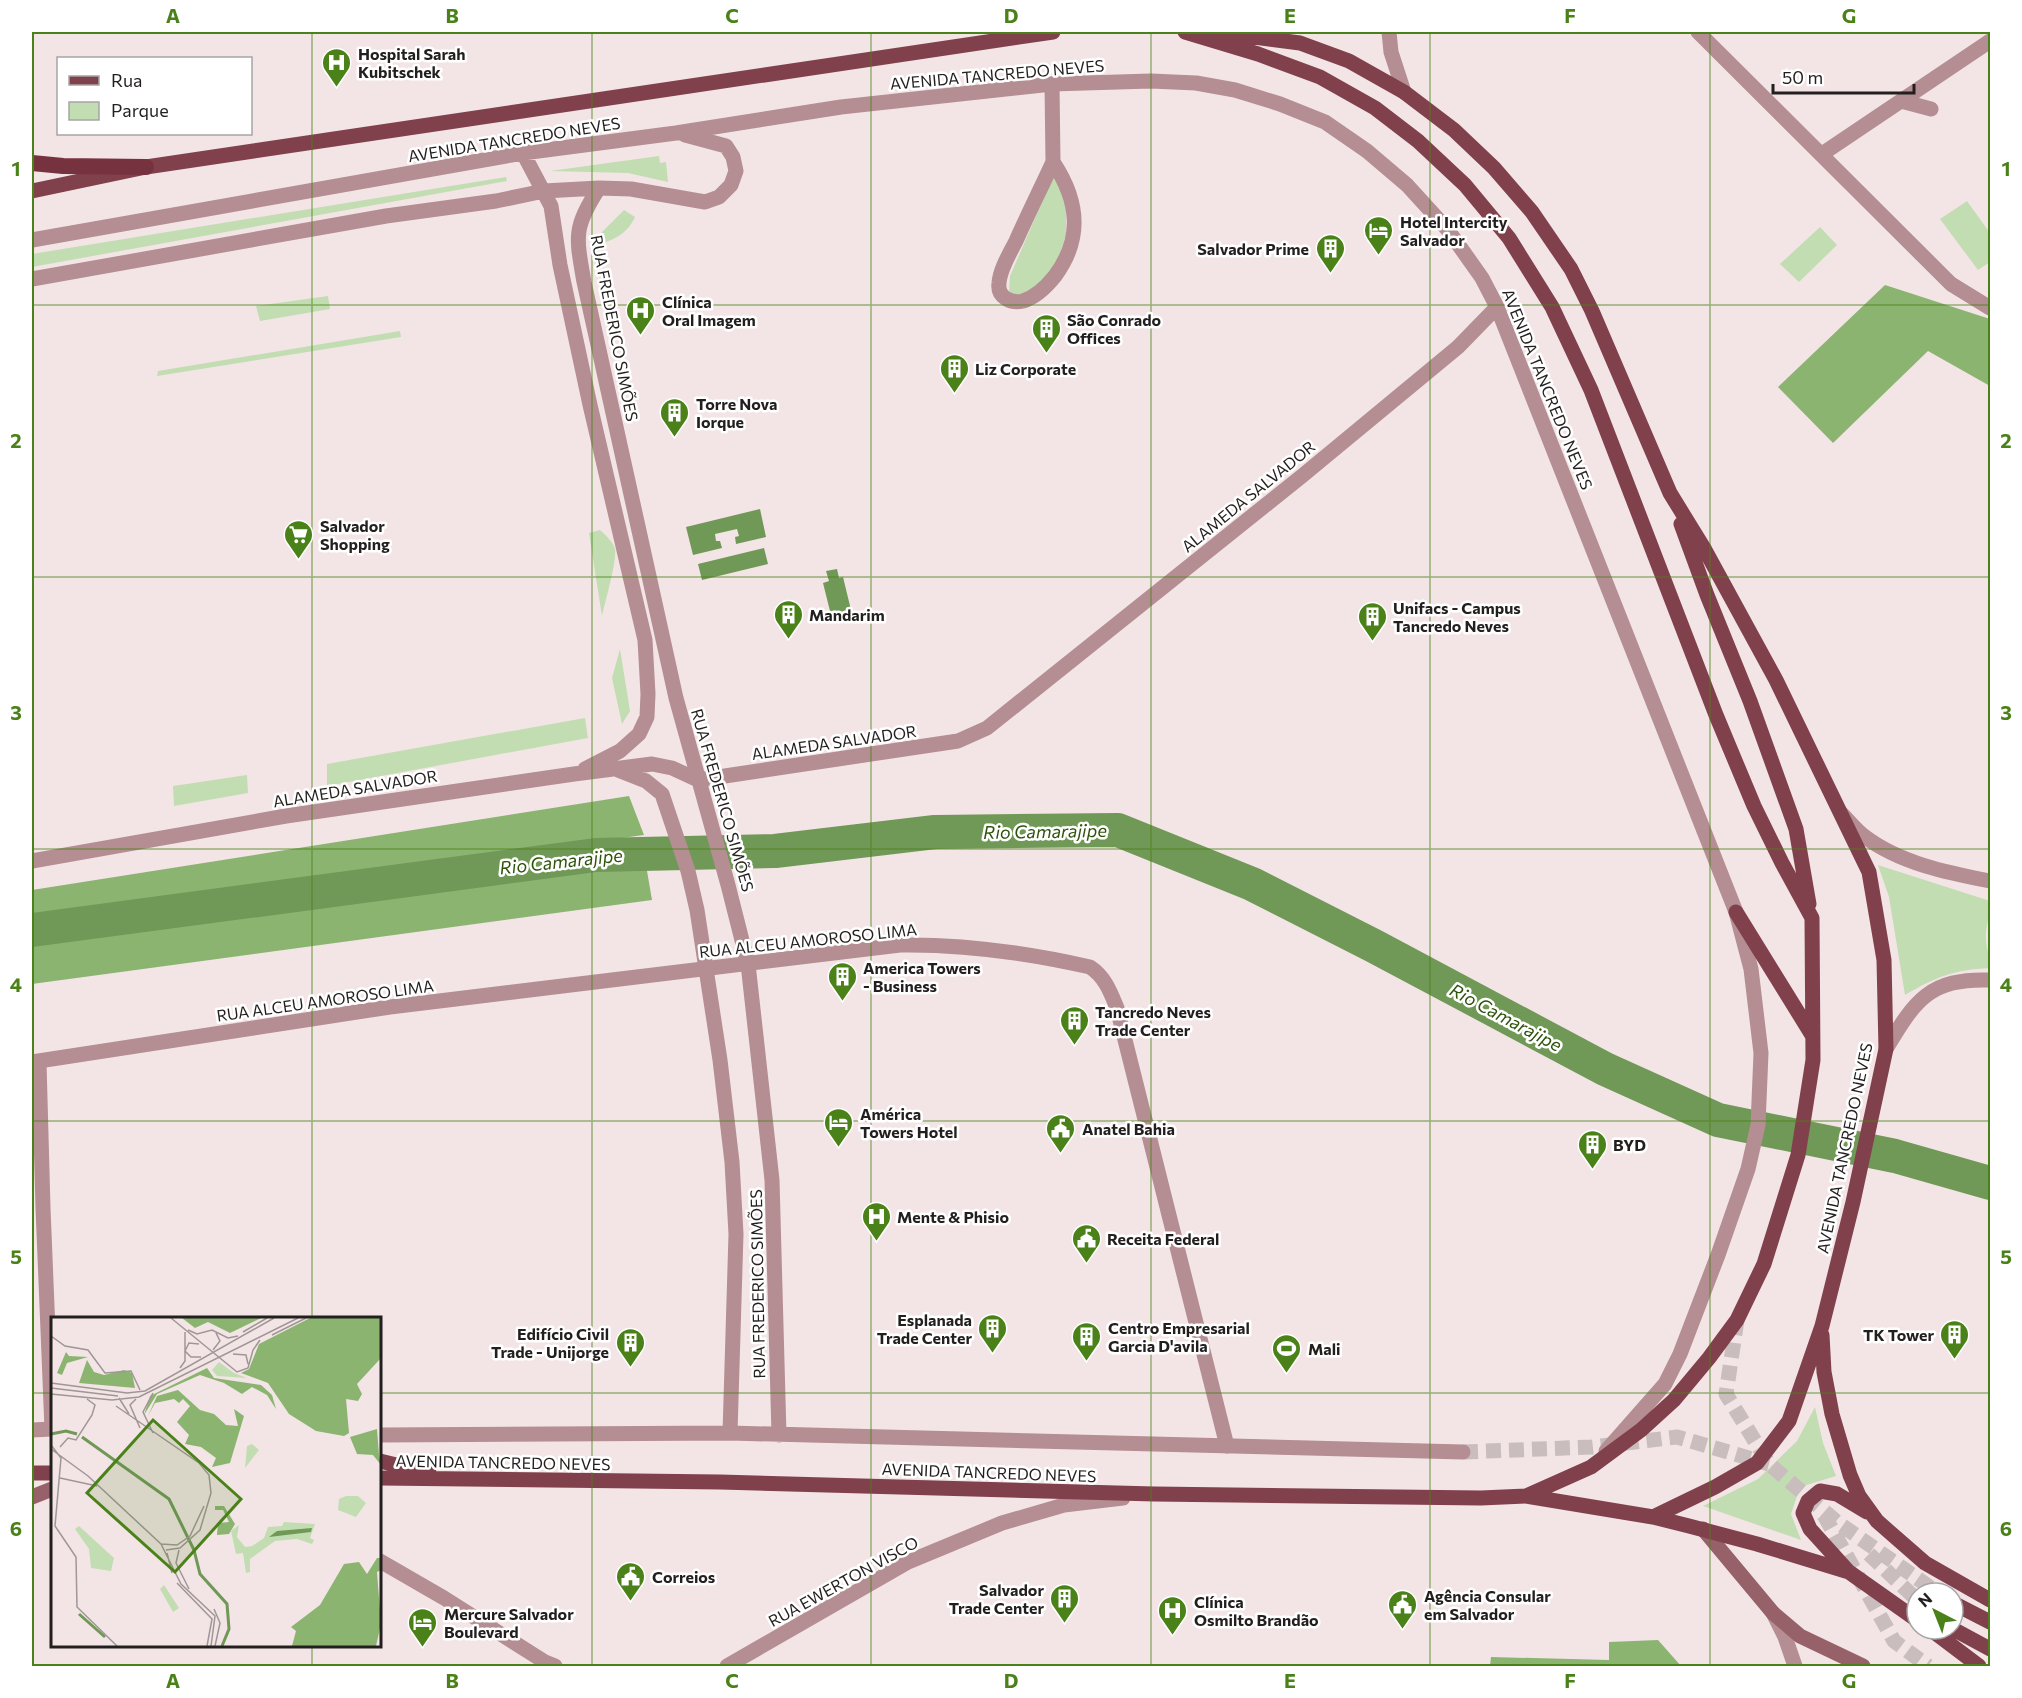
<svg xmlns="http://www.w3.org/2000/svg" width="2022" height="1698" font-family="Commissioner,sans-serif">
  <style>
    .green { fill: #c2ddb2 }
    .forest { fill: #8bb471 }
    .water { fill: #709856 }
    .lines { fill: none; stroke-linecap: round; stroke-linejoin: round }
    .river { stroke: #709856; stroke-width: 34 }
    .tertiary-tunnel { stroke: #c9bdbe; stroke-width: 15; stroke-dasharray: 15 8; stroke-linecap: butt }
    .primary-tunnel { stroke: #c9bdbe; stroke-width: 15; stroke-dasharray: 15 8; stroke-linecap: butt }
    .minor { stroke: #b48e92; stroke-width: 15 }
    .tertiary { stroke: #b48e92; stroke-width: 15 }
    .secondary { stroke: #976169; stroke-width: 15 }
    .primary { stroke: #81414c; stroke-width: 15 }
    .trunk { stroke: #773240; stroke-width: 16 }
    .grid { fill: none; stroke: #4a8118; stroke-width: 1.5; stroke-opacity: 0.55 }
    .labels { text-anchor: middle; dominant-baseline: central; stroke-width: 5; stroke-linejoin: round; paint-order: stroke }
    .poi-label { font-size: 16px; font-weight: bold; fill: #231f1f; stroke: #fff; text-anchor: start }
    .street-label { font-size: 16px; fill: #231f1f; stroke: #fff }
    .water-label { font-size: 18px; font-style: italic; fill: #2d520a; stroke: #fff }
    .inset-river { fill: none; stroke: #709856; stroke-width: 3 }
    .inset-road { fill: none; stroke: #a09696; stroke-width: 1.5 }
    .view { fill: #4a8118; fill-opacity: 0.15; stroke: #4a8118; stroke-width: 3 }
    .inset-edge { fill: none; stroke: #231f1f; stroke-width: 3 }
    .neatline { fill: none; stroke: #4a8118; stroke-width: 2 }
    .grid-label { font-size: 20px; text-anchor: middle; font-weight: bold; fill: #4a8118 }
  </style>
  <rect width="100%" height="100%" fill="#f3e5e6"/>
  <!-- green -->
  <path class="green" d="M659,156L660,163L666,162L668,182L628,173L550,171Z
    M1055,172L1066,203V234L1059,259L1038,287L1014,297L1009,291L1010,276Z
    M506,177L507,181L32,267V254Z
    M1967,201L1990,233V262L1978,270L1940,219Z
    M624,210L635,217C629,230 620,237 606,242L601,239V233Z
    M1820,227L1837,245L1799,282L1780,264Z
    M328,296L330,309L260,321L256,306Z
    M400,331L401,337L157,376L158,371Z
    M600,530C605,534 613,542 615,549C617,561 605,602 602,616L589,533Z
    M620,649L630,711L622,724L612,678Z
    M585,718L588,738L327,786V764Z
    M247,775L248,793L174,806L173,786Z
    M1878,865L1990,901C1991,914 1985,926 1986,939C1986,949 1991,958 1990,968C1953,970 1938,976 1905,995L1889,897Z
    M1815,1407L1823,1443L1836,1476L1800,1487L1791,1514L1801,1540L1703,1506L1758,1479L1797,1441Z"/>
  <!-- forest -->
  <path class="forest" d="M1885,285L1990,319V386L1928,351L1833,443L1778,387Z
    M629,796L644,835L32,918V890Z
    M646,865L652,900L32,984V940Z
    M1658,1640L1681,1666H1490L1491,1657L1609,1660V1642Z"/>
  <!-- water -->
  <path class="water" d="M760,509L766,537L736,544L735,537L739,536L737,529L715,534L716,541H720L722,548L693,555L686,527Z
    M764,548L768,564L702,580L698,564Z
    M837,569L839,578L843,577L851,610L831,615L823,583L829,581L826,571Z"/>
  <g class="lines">
    <!-- river -->
    <path class="river" d="M32,930L596,855L775,851L935,832L1118,830L1252,884L1374,946L1605,1069L1718,1120L1895,1156L1990,1183"/>
    <!-- tertiary-tunnel -->
    <path class="tertiary-tunnel" d="M1463,1452L1592,1447L1677,1437L1769,1464"/>
    <!-- primary-tunnel -->
    <path class="primary-tunnel" d="M1737,1320L1726,1394L1769,1464L1837,1522L1938,1593
      M1824,1515L1894,1641L1928,1666
      M1869,1554L1917,1600"/>
    <!-- minor -->
    <path class="minor" d="M1698,32L1951,284L1990,308
      M1052,84L1053,162
      M1901,101L1931,109
      M1822,154L1990,41
      M1053,162C1079,201 1083,238 1055,276C1047,286 1036,297 1023,301C1011,304 997,297 999,283C1000,269 1010,253 1016,241C1028,214 1041,188 1053,162Z
      M32,1062L390,1007L900,945C963,944 1028,953 1090,967C1105,977 1110,991 1117,1008L1227,1446
      M39,1062L43,1208L52,1429
      M380,1561L444,1598L545,1662L555,1666
      M1773,1613L1785,1637L1795,1666
      M727,1666L908,1562L1002,1523L1064,1505L1123,1498"/>
    <!-- tertiary -->
    <path class="tertiary" d="M1389,32L1391,52L1404,92
      M523,153L551,206L560,265L590,405L645,640L648,694L647,717L639,734L620,751L585,769
      M599,188C573,228 576,236 584,282L676,698L728,885L748,964L772,1180L779,1435
      M32,240L523,153L676,133L841,107L1052,84L1151,81L1196,83L1235,90L1280,104L1325,122L1367,151L1407,185L1448,230L1482,278L1497,307L1736,912L1751,969L1761,1053L1758,1125L1748,1169L1718,1255L1680,1354L1665,1384L1606,1451
      M32,279L386,216L496,201L544,191L599,188L631,189L705,202L719,197L731,185L736,171L733,157L726,146L685,135
      M618,770L646,781L662,794L688,871L697,910L720,1060L732,1162L736,1234L730,1433
      M1841,813C1849,821 1856,830 1864,836C1899,863 1948,873 1990,881
      M32,861L286,816L574,774L652,764L672,768L698,780L958,741L987,728L1302,476L1458,347L1497,307
      M1886,1049C1915,1000 1930,978 1990,980
      M32,1430L52,1429
      M380,1435L730,1433L1463,1452"/>
    <!-- secondary -->
    <path class="secondary" d="M32,1497L52,1489
      M1703,1529L1773,1613L1800,1636L1863,1666"/>
    <!-- primary -->
    <path class="primary" d="M1216,32L1300,43L1349,61L1404,92L1454,130L1494,168L1532,212L1571,269L1592,311L1670,493L1705,550L1776,680L1869,872L1884,960L1886,1049L1853,1202L1822,1326L1789,1421L1757,1463L1715,1487L1653,1517
      M32,191L146,167L1053,32
      M1681,524L1707,595L1750,701L1796,829L1809,904
      M1736,912L1812,1035
      M1822,1335L1824,1372L1832,1414L1850,1475L1859,1496L1877,1521L1925,1563L1990,1600
      M380,1461L429,1473
      M32,1473H52
      M380,1478L720,1482L1154,1494L1481,1498L1526,1496L1591,1467L1641,1430L1674,1400L1709,1358L1737,1320L1764,1264L1798,1155L1813,1060L1812,918L1782,863L1754,806L1716,715L1591,390L1552,307L1509,238L1465,185L1418,141L1375,108L1320,77L1258,54L1185,32
      M1526,1496L1653,1517L1689,1526L1757,1544L1849,1572L1917,1620
      M1848,1571L1810,1529L1803,1513L1808,1501L1820,1491L1837,1494L1867,1512
      M1953,1603L1990,1622
      M1930,1629L1979,1666
      M1953,1629L1990,1649"/>
    <!-- trunk -->
    <path class="trunk" d="M32,163L63,166L146,167"/>
  </g>
  <!-- grid -->
  <path class="grid" d="M312,32V1318M592,32V1666M871,32V1666M1151,32V1666M1430,32V1666M1710,32V1666M32,305H1990M32,577H1990M32,849H1990M32,1121H1990M32,1393H52M380,1393H1990M312,1646V1666"/>
  <!-- icons -->
  <defs>
    <symbol id="hospital-pin" viewBox="-11 -11 22 30"><path d="M0 17L-7.5 6A9.5 9.5 0 1 1 7.5 6Z" fill="#4a8118" stroke="#fff"/><path d="M-5-5h3v3.5h4V-5h3V5h-3V1.5h-4V5h-3Z" fill="#fff"/></symbol>
    <symbol id="hotel-pin" viewBox="-11 -11 22 30"><path d="M0 17L-7.5 6A9.5 9.5 0 1 1 7.5 6Z" fill="#4a8118" stroke="#fff"/><path d="M-6-4.5h1.5V1H6V5H4.5V3h-9V5H-6ZM-4 0a1.8 1.8 0 1 1 3.6 0ZM.5 0V-2.5h3Q6-2.5 6 0Z" fill="#fff"/></symbol>
    <symbol id="building-pin" viewBox="-11 -11 22 30"><path d="M0 17L-7.5 6A9.5 9.5 0 1 1 7.5 6Z" fill="#4a8118" stroke="#fff"/><path d="M-4-6H4V6H1V3H-1V6H-4ZM-2.5-4.3h1.7v1.8h-1.7ZM.8-4.3h1.7v1.8H.8ZM-2.5-1h1.7V.8h-1.7ZM.8-1h1.7V.8H.8Z" fill="#fff"/></symbol>
    <symbol id="supermarket-pin" viewBox="-11 -11 22 30"><path d="M0 17L-7.5 6A9.5 9.5 0 1 1 7.5 6Z" fill="#4a8118" stroke="#fff"/><path d="M-6-5.5h2.5l.6 2H6L4.5 2H-2.5L-4.4-4H-6ZM-1.5 3.2a1.3 1.3 0 1 0 .1 0ZM3 3.2a1.3 1.3 0 1 0 .1 0Z" fill="#fff"/></symbol>
    <symbol id="civic-pin" viewBox="-11 -11 22 30"><path d="M0 17L-7.5 6A9.5 9.5 0 1 1 7.5 6Z" fill="#4a8118" stroke="#fff"/><path d="M-.6-6.5H3V-4.5H.6V-3L4-1V1h2V6H-6V1h2V-1L-.6-3ZM-1.2 2.5V6h2.4V2.5Z" fill="#fff"/></symbol>
    <symbol id="stadium-pin" viewBox="-11 -11 22 30"><path d="M0 17L-7.5 6A9.5 9.5 0 1 1 7.5 6Z" fill="#4a8118" stroke="#fff"/><path d="M0-5a6.5 5 0 1 0 0 10a6.5 5 0 1 0 0-10ZM-3.5-1.8h7v3.6h-7Z" fill="#fff"/></symbol>
  </defs>
  <g fill-rule="evenodd">
    <use href="#hospital-pin" x="320" y="46" width="33" height="45"/>
    <use href="#hotel-pin" x="1362" y="214" width="33" height="45"/>
    <use href="#building-pin" x="1314" y="232" width="33" height="45"/>
    <use href="#hospital-pin" x="624" y="294" width="33" height="45"/>
    <use href="#building-pin" x="1030" y="312" width="33" height="45"/>
    <use href="#building-pin" x="938" y="352" width="33" height="45"/>
    <use href="#building-pin" x="658" y="396" width="33" height="45"/>
    <use href="#supermarket-pin" x="282" y="518" width="33" height="45"/>
    <use href="#building-pin" x="772" y="598" width="33" height="45"/>
    <use href="#building-pin" x="1356" y="600" width="33" height="45"/>
    <use href="#building-pin" x="826" y="960" width="33" height="45"/>
    <use href="#building-pin" x="1058" y="1004" width="33" height="45"/>
    <use href="#hotel-pin" x="822" y="1106" width="33" height="45"/>
    <use href="#civic-pin" x="1044" y="1112" width="33" height="45"/>
    <use href="#building-pin" x="1576" y="1128" width="33" height="45"/>
    <use href="#hospital-pin" x="860" y="1200" width="33" height="45"/>
    <use href="#civic-pin" x="1070" y="1222" width="33" height="45"/>
    <use href="#building-pin" x="976" y="1312" width="33" height="45"/>
    <use href="#building-pin" x="1938" y="1318" width="33" height="45"/>
    <use href="#building-pin" x="1070" y="1320" width="33" height="45"/>
    <use href="#building-pin" x="614" y="1326" width="33" height="45"/>
    <use href="#stadium-pin" x="1270" y="1332" width="33" height="45"/>
    <use href="#civic-pin" x="614" y="1560" width="33" height="45"/>
    <use href="#building-pin" x="1048" y="1582" width="33" height="45"/>
    <use href="#civic-pin" x="1386" y="1588" width="33" height="45"/>
    <use href="#hospital-pin" x="1156" y="1594" width="33" height="45"/>
    <use href="#hotel-pin" x="406" y="1606" width="33" height="45"/>
  </g>
  <g class="labels">
    <!-- poi labels -->
    <g class="poi-label">
      <text x="358" y="53">Hospital Sarah<tspan x="358" dy="18">Kubitschek</tspan></text>
      <text x="1400" y="221">Hotel Intercity<tspan x="1400" dy="18">Salvador</tspan></text>
      <text x="1309" y="248" text-anchor="end">Salvador Prime</text>
      <text x="662" y="301">Clínica<tspan x="662" dy="18">Oral Imagem</tspan></text>
      <text x="1067" y="319">São Conrado<tspan x="1067" dy="18">Offices</tspan></text>
      <text x="975" y="368">Liz Corporate</text>
      <text x="696" y="403">Torre Nova<tspan x="696" dy="18">Iorque</tspan></text>
      <text x="320" y="525">Salvador<tspan x="320" dy="18">Shopping</tspan></text>
      <text x="1393" y="607">Unifacs - Campus<tspan x="1393" dy="18">Tancredo Neves</tspan></text>
      <text x="809" y="614">Mandarim</text>
      <text x="863" y="967">America Towers<tspan x="863" dy="18">- Business</tspan></text>
      <text x="1095" y="1011">Tancredo Neves<tspan x="1095" dy="18">Trade Center</tspan></text>
      <text x="860" y="1113">América<tspan x="860" dy="18">Towers Hotel</tspan></text>
      <text x="1082" y="1128">Anatel Bahia</text>
      <text x="1613" y="1144">BYD</text>
      <text x="897" y="1216">Mente &amp; Phisio</text>
      <text x="1107" y="1238">Receita Federal</text>
      <text x="972" y="1319" text-anchor="end">Esplanada<tspan x="972" dy="18">Trade Center</tspan></text>
      <text x="1108" y="1327">Centro Empresarial<tspan x="1108" dy="18">Garcia D'avila</tspan></text>
      <text x="609" y="1333" text-anchor="end">Edifício Civil<tspan x="609" dy="18">Trade - Unijorge</tspan></text>
      <text x="1934" y="1334" text-anchor="end">TK Tower</text>
      <text x="1308" y="1348">Mali</text>
      <text x="652" y="1576">Correios</text>
      <text x="1044" y="1589" text-anchor="end">Salvador<tspan x="1044" dy="18">Trade Center</tspan></text>
      <text x="1424" y="1595">Agência Consular<tspan x="1424" dy="18">em Salvador</tspan></text>
      <text x="1194" y="1601">Clínica<tspan x="1194" dy="18">Osmilto Brandão</tspan></text>
      <text x="444" y="1613">Mercure Salvador<tspan x="444" dy="18">Boulevard</tspan></text>
    </g>
    <!-- street labels -->
    <g class="street-label">
      <text transform="translate(997 74) rotate(-5)">AVENIDA TANCREDO NEVES</text>
      <text transform="translate(514 139) rotate(-9)">AVENIDA TANCREDO NEVES</text>
      <text transform="translate(615 328) rotate(79)">RUA FREDERICO SIMÕES</text>
      <text transform="translate(1548 389) rotate(68)">AVENIDA TANCREDO NEVES</text>
      <text transform="translate(1248 496) rotate(-39)">ALAMEDA SALVADOR</text>
      <text transform="translate(834 742) rotate(-8)">ALAMEDA SALVADOR</text>
      <text transform="translate(355 788) rotate(-9)">ALAMEDA SALVADOR</text>
      <text transform="translate(723 800) rotate(74)">RUA FREDERICO SIMÕES</text>
      <text transform="translate(808 940) rotate(-6)">RUA ALCEU AMOROSO LIMA</text>
      <text transform="translate(325 1000) rotate(-8)">RUA ALCEU AMOROSO LIMA</text>
      <text transform="translate(1844 1148) rotate(-78)">AVENIDA TANCREDO NEVES</text>
      <text transform="translate(757 1284) rotate(-91)">RUA FREDERICO SIMÕES</text>
      <text transform="translate(503 1462) rotate(1)">AVENIDA TANCREDO NEVES</text>
      <text transform="translate(989 1472) rotate(2)">AVENIDA TANCREDO NEVES</text>
      <text transform="translate(843 1581) rotate(-29)">RUA EWERTON VISCO</text>
    </g>
    <!-- water labels -->
    <g class="water-label">
      <text transform="translate(1045 831) rotate(-1)">Rio Camarajipe</text>
      <text transform="translate(561 861) rotate(-6)">Rio Camarajipe</text>
      <text transform="translate(1506 1017) rotate(28)">Rio Camarajipe</text>
    </g>
  </g>
  <!-- overview -->
  <g transform="translate(51 1317)">
    <rect width="330" height="330" fill="#f3e5e6"/>
    <path d="M168,45L183,56L196,61L166,59L161,53ZM201,127L208,133L194,151L196,129ZM295,179H307L315,186L305,200L287,193L288,182ZM233,205L264,207L259,221L263,223L261,227L246,222L224,224L199,242V255L195,256L192,236L185,237L180,214L188,208L186,220L194,230L201,229L213,221L217,210L231,209ZM28,209L63,241L60,254L40,251L38,232L24,212ZM113,268L128,291L122,295L109,272Z" fill="#c2ddb2"/>
    <path d="M131,1H210L179,16L157,5L144,11ZM259,1H330V41L306,67L311,77L307,84L295,82L298,116L293,119L265,114L238,97L217,66L190,56L198,52L208,27ZM15,35L18,39L37,40L16,46L11,58L6,56ZM36,43L43,55L53,58L73,53L81,56L84,71L28,66ZM156,51L163,61L210,68L221,78L225,92L216,78L201,70L191,77L173,66L149,58L106,77L93,98L99,79ZM127,73L149,93L163,97L175,108L187,109L183,92L193,99L179,146L161,150L165,141L150,130L134,127L138,118L126,105L139,89L132,82L128,86L123,82L104,86L97,99L106,79ZM326,112L328,138L330,148L322,138L306,137L299,120ZM164,189H173L184,207L178,217L166,218L167,206L178,205L172,193H164ZM326,241H330V253L326,255L330,307L325,329H241L245,314L240,310L269,288L293,247L308,245L316,257Z" fill="#8bb471"/>
    <path d="M261,211L260,215L218,220L226,214Z" fill="#709856"/>
    <path class="inset-river" d="M0,117L15,114L26,117M31,120L118,182L143,233L149,257L176,287L178,312L171,329M28,297L54,320"/>
    <path class="inset-road" d="M120,1L186,55L197,51L202,33L209,23M137,13L146,17L161,13L177,21L187,19M192,15L216,1M221,18L255,1M0,19L14,29L37,33L54,56L80,54L89,73M148,27L138,26L134,34L140,40H150M162,33L169,24L165,16M182,37L195,38L197,47M129,51L134,44V15M0,66L76,76L94,74L223,1M0,71L67,79M102,76L92,95L102,116M0,77L61,83L88,80L247,1M68,81L78,97M85,82L79,88L89,111M65,89L148,146L158,158L160,176L149,213L129,231L115,233M0,128L10,141L4,209L25,240L26,290L66,329M9,130L17,121L25,123L41,98L44,88L36,82M0,132L37,159L110,227L130,267L164,299L160,329M9,161L46,169M110,227L126,228L139,219L153,189M128,233L125,246L138,272M116,236L121,256M126,266L161,302L156,329M163,292L169,306L164,329"/>
    <path class="view" d="M102,103L190,182L124,255L36,176Z"/>
    <rect width="330" height="330" class="inset-edge"/>
  </g>
  <!-- border -->
  <rect width="2022" height="1698" fill="none" stroke="#ffffff" stroke-width="66"/>
  <!-- legend -->
  <rect x="57" y="57" width="195" height="78" fill="#ffffff" stroke="#a7a5a5" stroke-width="1.5"/>
  <rect x="69" y="76" width="30" height="9" fill="#81414c" stroke="#a7a5a5" stroke-width="1.5"/>
  <text x="111" y="87" font-size="18" fill="#231f1f">Rua</text>
  <rect x="69" y="102" width="30" height="18" fill="#c2ddb2" stroke="#a7a5a5" stroke-width="1.5"/>
  <text x="111" y="117" font-size="18" fill="#231f1f">Parque</text>
  <!-- north arrow -->
  <g transform="translate(1935 1611) rotate(318)"><circle r="28" fill="#ffffff" stroke="#a7a5a5" stroke-width="1.5"/>
  <path d="M0-4.5L10 22L0 15L-10 22Z" fill="#4a8118"/>
  <text y="-9" font-size="16" font-weight="bold" text-anchor="middle" fill="#231f1f">N</text>
  </g>
  <!-- scale -->
  <path d="M1773 84v9h141v-9" fill="none" stroke="#231f1f" stroke-width="3"/>
  <text x="1782" y="84" font-size="18" fill="#231f1f" stroke="#ffffff" stroke-width="4.5" paint-order="stroke">50 m</text>
  <rect x="33" y="33" width="1956" height="1632" class="neatline"/>
  <g class="grid-label">
    <text x="173" y="23">A</text>
    <text x="452" y="23">B</text>
    <text x="732" y="23">C</text>
    <text x="1011" y="23">D</text>
    <text x="1290" y="23">E</text>
    <text x="1570" y="23">F</text>
    <text x="1849" y="23">G</text>
    <text x="16" y="176">1</text>
    <text x="2006" y="176">1</text>
    <text x="16" y="448">2</text>
    <text x="2006" y="448">2</text>
    <text x="16" y="720">3</text>
    <text x="2006" y="720">3</text>
    <text x="16" y="992">4</text>
    <text x="2006" y="992">4</text>
    <text x="16" y="1264">5</text>
    <text x="2006" y="1264">5</text>
    <text x="16" y="1536">6</text>
    <text x="2006" y="1536">6</text>
    <text x="173" y="1688">A</text>
    <text x="452" y="1688">B</text>
    <text x="732" y="1688">C</text>
    <text x="1011" y="1688">D</text>
    <text x="1290" y="1688">E</text>
    <text x="1570" y="1688">F</text>
    <text x="1849" y="1688">G</text>
  </g>
</svg>
